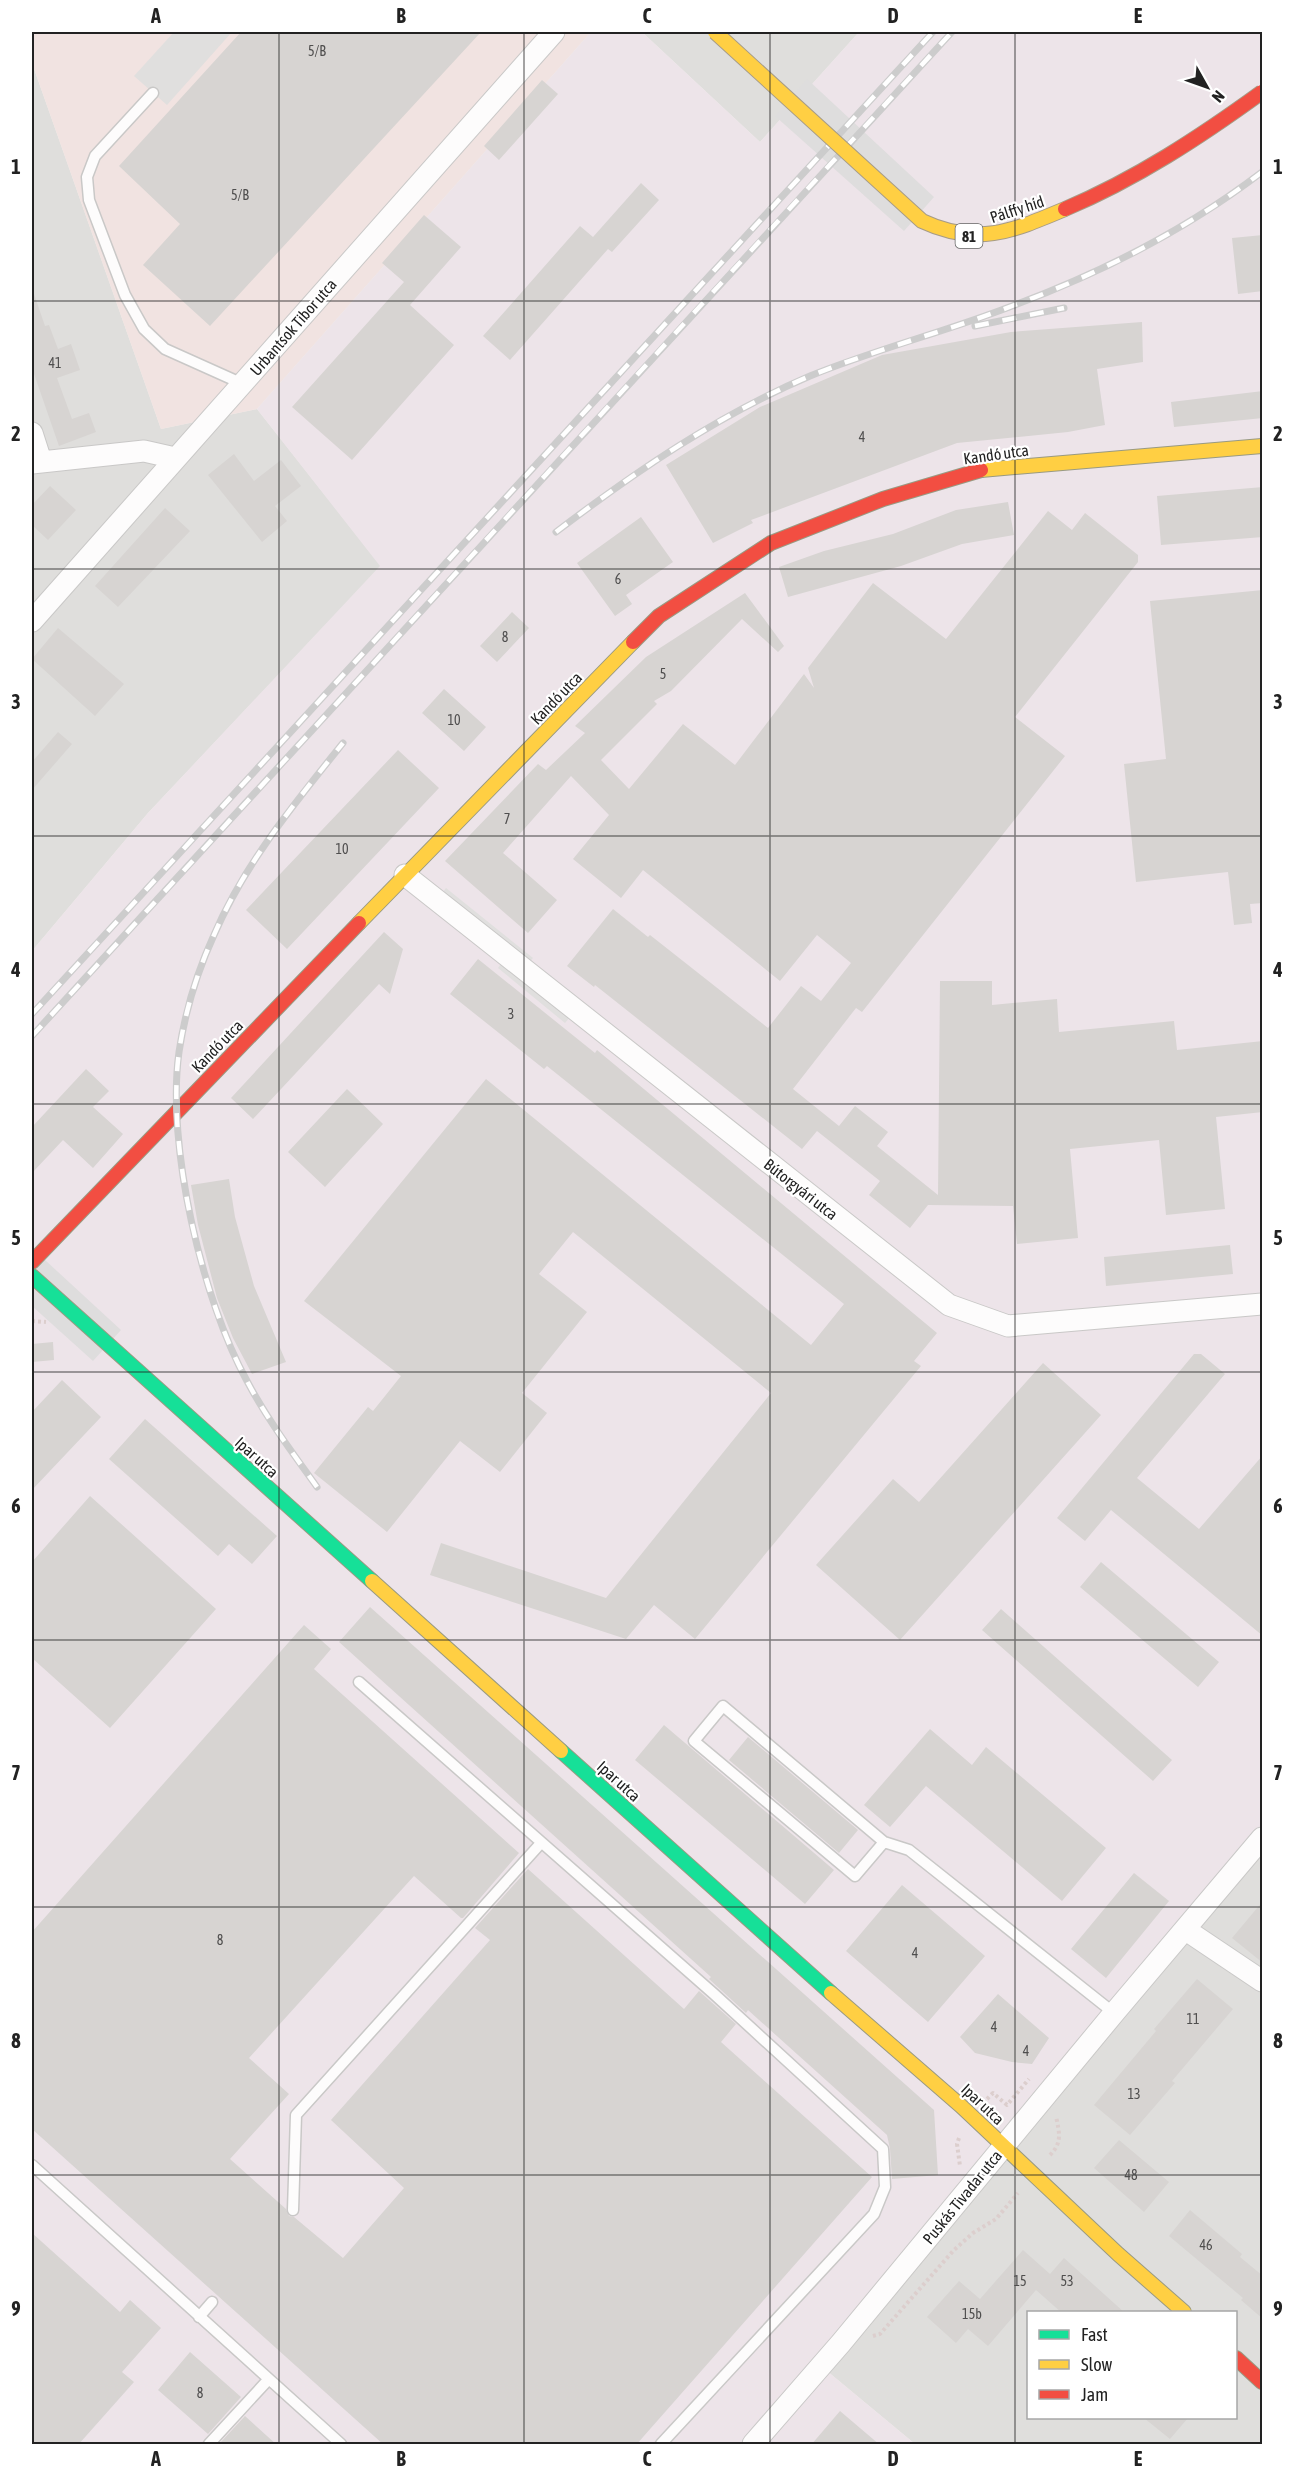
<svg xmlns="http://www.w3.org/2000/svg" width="1294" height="2476" font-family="'Asap Condensed',sans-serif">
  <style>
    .residential { fill: #dfdedc; fill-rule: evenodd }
    .commercial { fill: #f1e3e1 }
    .industrial { fill: #ede4e9 }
    .parking { fill: #e0dfde }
    .pier { fill: #dedddd }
    .building { fill: #d7d4d2 }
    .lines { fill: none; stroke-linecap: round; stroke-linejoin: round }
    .lane-casing { stroke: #c9c8c7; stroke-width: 13 }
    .street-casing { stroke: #c9c8c7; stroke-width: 23 }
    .fast-casing { stroke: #999a82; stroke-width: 16 }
    .slow-casing { stroke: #999a82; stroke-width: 16 }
    .jam-casing { stroke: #999a82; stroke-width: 16 }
    .path { stroke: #dccecd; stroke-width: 4; stroke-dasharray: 3 3; stroke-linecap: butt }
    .lane { stroke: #fdfcfc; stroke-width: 10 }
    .street { stroke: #fdfcfc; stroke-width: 21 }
    .fast { stroke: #16e098; stroke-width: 14 }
    .slow { stroke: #ffcf43; stroke-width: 14 }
    .jam { stroke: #f24e42; stroke-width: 14 }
    .rail-casing { stroke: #ccc; stroke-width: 7 }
    .rail { stroke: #fff; stroke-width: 4.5; stroke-dasharray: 14; stroke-linecap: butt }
    .slow-bridge-casing { stroke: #a79c86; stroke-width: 16; stroke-linecap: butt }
    .jam-bridge-casing { stroke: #a79c86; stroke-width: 16; stroke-linecap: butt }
    .slow-bridge { stroke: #ffcf43; stroke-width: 14 }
    .jam-bridge { stroke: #f24e42; stroke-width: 14 }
    .grid { fill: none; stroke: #222; stroke-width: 1.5; stroke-opacity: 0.55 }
    .labels { text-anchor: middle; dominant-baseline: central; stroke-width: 4.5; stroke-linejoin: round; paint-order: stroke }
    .number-label { font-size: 14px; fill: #4f4e4e }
    .shield { fill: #fff; stroke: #646464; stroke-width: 1.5 }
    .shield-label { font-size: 15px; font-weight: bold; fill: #222 }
    .street-label { font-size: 16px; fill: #222; stroke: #fff }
    .neatline { fill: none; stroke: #222; stroke-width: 2 }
    .grid-label { font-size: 20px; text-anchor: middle; font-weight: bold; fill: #222 }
  </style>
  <rect width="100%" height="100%" fill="#f0eeeb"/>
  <!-- residential -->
  <path class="residential" d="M642,32H859L760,142Z
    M32,63L161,429L257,409L381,566L148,813L32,951Z
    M1262,1843V2444H915L815,2361ZM1028,2312H1236V2418H1028Z"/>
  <!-- commercial -->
  <path class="commercial" d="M32,32H591L257,409L161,429L32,63Z"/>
  <!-- industrial -->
  <path class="industrial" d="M591,32H642L760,142L859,32H1262V1843L815,2361L915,2444H32V951L148,813L380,566L257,409Z"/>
  <!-- parking -->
  <path class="parking" d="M174,32H232L167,105L134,76Z
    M446,888L533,958L523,970L575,1011L565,1023L498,968L506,957L436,901Z"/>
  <!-- pier -->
  <path class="pier" d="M807,79L934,197L904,231L775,116Z
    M32,1248L121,1330L93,1361L32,1306Z"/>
  <!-- building -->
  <path class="building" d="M241,32H481L210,326L143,265L180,224L119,166Z
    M542,80L558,94L499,160L484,146Z
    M641,183L659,200L612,252L608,249L510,360L483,336L580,226L593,237Z
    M424,215L461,247L410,305L454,345L352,460L292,407L404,282L382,263Z
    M1263,235V291L1238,294L1232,238Z
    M32,294H34L45,326L49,325L58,349L71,344L80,370L57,378L72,419L89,413L96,432L59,446L32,368Z
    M1142,322L1143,362L1097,369L1105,425L1068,432L957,443L751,520L753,523L713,543L666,465L760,407L882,355L1011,332Z
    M1263,391V418L1174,427L1171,402Z
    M234,454L254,481L281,460L301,486L275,506L287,521L262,542L208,475Z
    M50,486L76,510L48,540L32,525V505Z
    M1263,487V537L1161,545L1157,496Z
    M1008,502L1014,535L962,544L901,566L788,597L779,567L824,551L893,534L956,510Z
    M165,508L190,531L118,607L95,586Z
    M1048,511L1072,530L1085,513L1138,555V562L1015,717L1065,756L862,1012L856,1008L793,1089L839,1126L855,1106L888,1132L877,1146L938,1195L940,981H992V1005L1057,999L1059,1032L1174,1021L1177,1050L1263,1041V1112L1216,1117L1225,1209L1166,1215L1159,1140L1070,1149L1078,1238L1017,1244L1013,1206L928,1205L910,1228L869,1195L880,1181L817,1131L802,1149L595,985L594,987L567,966L613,909L648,937L650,935L768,1028L801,986L821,1001L851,963L817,935L780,981L643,870L621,898L573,859L609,815L571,776L503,853L557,900L528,933L445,861L538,764L546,770L585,733L575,726L646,657L745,593L784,646L778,652L742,619L671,691L654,701L657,704L601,760L629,789L683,724L735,765L804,674L814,688L808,668L873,583L946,639Z
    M641,517L673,562L626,595L632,604L615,616L577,563Z
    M1263,590V903L1250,904L1252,923L1234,925L1228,872L1136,882L1124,764L1166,759L1150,601Z
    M512,612L529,628L497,662L480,646Z
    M58,628L124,684L95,716L32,659Z
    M444,689L486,727L464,751L422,713Z
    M58,732L72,744L32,790V762Z
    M398,750L439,788L287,949L246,910Z
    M384,932L403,949L390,994L379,984L253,1119L231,1098Z
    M478,959L595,1053L597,1050L937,1333L914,1361L921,1366L695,1639L654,1605L626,1639L430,1575L441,1543L606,1598L771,1393L573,1232L539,1274L587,1312L522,1393L547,1413L500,1472L460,1441L387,1532L314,1473L368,1407L373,1411L401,1376L304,1301L486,1079L811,1345L844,1304L547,1066L544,1069L450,994Z
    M86,1069L109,1091L93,1107L123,1134L93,1168L63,1140L32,1173V1127Z
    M347,1089L383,1124L325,1187L288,1152Z
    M229,1179L235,1217L254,1286L286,1362L252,1374L233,1338L217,1298L198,1225L191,1185Z
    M1230,1245L1233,1274L1106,1286L1104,1257Z
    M53,1342L54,1360L32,1362V1344Z
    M1194,1354H1201L1225,1374L1137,1478L1199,1529L1263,1455V1636L1111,1510L1085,1541L1057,1518Z
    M1043,1363L1101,1415L900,1640L816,1565L893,1479L919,1502Z
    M62,1380L101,1417L32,1490V1412Z
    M145,1419L277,1536L252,1564L229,1544L218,1556L109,1459Z
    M90,1496L216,1609L110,1728L32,1658V1562Z
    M1101,1562L1219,1662L1198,1687L1080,1587Z
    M370,1607L934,2110L938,2175L892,2179L890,2149L887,2135L748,2010L746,2013L709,1979L711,1977L339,1642Z
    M1001,1609L1172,1760L1153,1781L982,1630Z
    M304,1625L331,1649L314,1669L519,1853L463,1918H461L414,1876L249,2058L289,2094L230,2159L286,2209L289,2216L294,2217L343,2258L404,2188L331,2120L490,1940L475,1928L528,1869L684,2009L699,1991L709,2000L736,2024L721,2042L872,2177L636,2445H384L32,2129V1932Z
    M664,1725L834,1870L805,1904L635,1760Z
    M930,1729L972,1765L986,1747L1106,1848L1062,1901L926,1786L890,1827L864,1805Z
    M748,1737L858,1830L839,1853L729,1760Z
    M1134,1873L1169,1901L1106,1978L1071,1949Z
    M902,1885L985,1956L928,2022L846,1951Z
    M1263,1901V1963L1232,1938Z
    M1197,1979L1233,2009L1172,2081L1175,2083L1130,2135L1094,2105L1156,2031L1154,2029Z
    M998,1994L1049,2038L1032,2064L1012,2062L975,2053L960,2037Z
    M1119,2140L1169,2182L1144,2212L1094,2168Z
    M1190,2210L1242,2254L1240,2257L1263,2276V2319L1241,2300L1243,2298L1169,2236Z
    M32,2233L120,2312L130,2300L161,2328L122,2372L134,2382L78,2445H32Z
    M1023,2250L1050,2274L1064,2258L1125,2313H1062L1036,2290L988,2346L968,2329L956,2343L927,2317L959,2281L980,2299Z
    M190,2352L241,2397L208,2434L158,2390Z
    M840,2411L880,2445H811Z
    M245,2416L277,2445L220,2443Z
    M1144,2418H1188L1170,2439Z"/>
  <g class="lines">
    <defs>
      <path id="lane" d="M153,93L95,156L87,177L89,200L125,295L144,329L165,349L243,384
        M359,1682L714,1994L883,2149L885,2187L874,2214L661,2444
        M884,1842L855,1876L694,1741L723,1706L884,1842L909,1850L1114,2013
        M32,2165L341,2444
        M293,2210L296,2115L541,1843
        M199,2317L212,2302
        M209,2444L268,2380"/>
      <path id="street" d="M32,433L41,461
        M32,463L144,451L175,458
        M32,621L554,32
        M405,875L949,1305L1008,1326L1262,1304
        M1186,1930L1262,1981
        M753,2444L841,2343L1114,2013L1262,1838"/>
      <path id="fast" d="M32,1276L372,1581
        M561,1751L831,1993"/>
      <path id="slow" d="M981,470L1262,446
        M359,923L633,642
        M372,1581L561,1751
        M831,1993L961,2106L1118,2254L1184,2312"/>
      <path id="jam" d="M633,642L659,616L771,543L883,499L981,470
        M32,1262L359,923
        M1236,2358L1262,2382"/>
    </defs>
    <!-- lane casing -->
    <use href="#lane" class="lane-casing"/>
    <!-- street casing -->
    <use href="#street" class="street-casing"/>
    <!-- fast casing -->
    <use href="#fast" class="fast-casing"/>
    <!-- slow casing -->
    <use href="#slow" class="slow-casing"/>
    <!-- jam casing -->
    <use href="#jam" class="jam-casing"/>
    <!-- path -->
    <path class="path" d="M32,1321L46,1322
      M987,2099L993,2093L1007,2105L1029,2079
      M959,2138L957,2144L960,2166
      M1050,2155C1063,2142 1059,2132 1056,2116
      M873,2336L880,2334L954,2250L973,2233L996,2219L1018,2193"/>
    <!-- lane -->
    <use href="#lane" class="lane"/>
    <!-- street -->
    <use href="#street" class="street"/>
    <!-- fast -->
    <use href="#fast" class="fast"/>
    <!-- slow -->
    <use href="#slow" class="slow"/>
    <!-- jam -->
    <use href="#jam" class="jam"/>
    <defs>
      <path id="rail" d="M975,326L1064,308
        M556,532C635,472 718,415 810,376C876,349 945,332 1012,306C1101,273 1186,230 1262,172
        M32,1014L933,32
        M32,1036C339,702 644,366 952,32
        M317,1487C292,1452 267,1419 247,1381C202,1299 166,1145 179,1052C185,1012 197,972 214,935C245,863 294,804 343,743"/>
    </defs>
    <!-- rail casing -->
    <use href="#rail" class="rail-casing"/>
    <!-- rail -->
    <use href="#rail" class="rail"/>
    <defs>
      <path id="slow-bridge" d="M715,32L922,221C977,247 1013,231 1065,209"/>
      <path id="jam-bridge" d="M1065,209C1136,179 1200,137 1262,92"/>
    </defs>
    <!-- slow-bridge casing -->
    <use href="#slow-bridge" class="slow-bridge-casing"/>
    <!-- jam-bridge casing -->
    <use href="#jam-bridge" class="jam-bridge-casing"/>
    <!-- slow-bridge -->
    <use href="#slow-bridge" class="slow-bridge"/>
    <!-- jam-bridge -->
    <use href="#jam-bridge" class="jam-bridge"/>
  </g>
  <!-- grid -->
  <path class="grid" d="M279,32V2444M524,32V2444M770,32V2444M1015,32V2444M32,301H1262M32,569H1262M32,836H1262M32,1104H1262M32,1372H1262M32,1640H1262M32,1907H1262M32,2175H1262"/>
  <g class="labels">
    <!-- number labels -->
    <g class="number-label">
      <text x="317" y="51">5/B</text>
      <text x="240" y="195">5/B</text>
      <text x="55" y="363">41</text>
      <text x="862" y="437">4</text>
      <text x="618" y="579">6</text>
      <text x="505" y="637">8</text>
      <text x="663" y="674">5</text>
      <text x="454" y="720">10</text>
      <text x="507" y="819">7</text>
      <text x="342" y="849">10</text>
      <text x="511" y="1014">3</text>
      <text x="220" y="1940">8</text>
      <text x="915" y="1953">4</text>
      <text x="1193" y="2019">11</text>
      <text x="994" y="2027">4</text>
      <text x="1026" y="2051">4</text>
      <text x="1134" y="2094">13</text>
      <text x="1131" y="2175">48</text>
      <text x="1206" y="2245">46</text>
      <text x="1020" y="2281">15</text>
      <text x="1067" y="2281">53</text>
      <text x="972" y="2314">15b</text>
      <text x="200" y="2393">8</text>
    </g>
    <!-- shield labels -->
    <rect class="shield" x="955.5" y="224" width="27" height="24" rx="4.5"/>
    <g class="shield-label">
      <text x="969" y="236">81</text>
    </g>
    <!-- street labels -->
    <g class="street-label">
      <text transform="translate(1017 209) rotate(-18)">Pálffy híd</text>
      <text transform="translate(293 327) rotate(-49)">Urbantsok Tibor utca</text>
      <text transform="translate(996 454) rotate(-8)">Kandó utca</text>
      <text transform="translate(556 698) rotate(-46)">Kandó utca</text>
      <text transform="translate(217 1046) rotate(-46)">Kandó utca</text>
      <text transform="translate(801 1189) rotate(38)">Bútorgyári utca</text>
      <text transform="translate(257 1457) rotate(42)">Ipar utca</text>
      <text transform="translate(619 1781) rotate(42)">Ipar utca</text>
      <text transform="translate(983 2104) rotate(43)">Ipar utca</text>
      <text transform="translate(962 2197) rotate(-51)">Puskás Tivadar utca</text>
    </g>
  </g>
  <!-- border -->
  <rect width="1294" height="2476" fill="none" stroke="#ffffff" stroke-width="66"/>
  <!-- legend -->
  <rect x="1027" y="2311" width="210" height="108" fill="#ffffff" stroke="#a7a7a7" stroke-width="1.5"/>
  <rect x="1039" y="2330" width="30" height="9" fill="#16e098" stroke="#a7a7a7" stroke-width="1.5"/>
  <text x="1081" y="2341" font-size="18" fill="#222222">Fast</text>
  <rect x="1039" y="2360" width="30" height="9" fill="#ffcf43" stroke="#a7a7a7" stroke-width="1.5"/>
  <text x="1081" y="2371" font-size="18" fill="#222222">Slow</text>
  <rect x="1039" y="2390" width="30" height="9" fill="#f24e42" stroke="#a7a7a7" stroke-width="1.5"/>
  <text x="1081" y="2401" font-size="18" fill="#222222">Jam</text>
  <!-- north arrow -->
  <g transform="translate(1207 87) rotate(130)" stroke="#ffffff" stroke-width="4.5" paint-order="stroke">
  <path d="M0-4.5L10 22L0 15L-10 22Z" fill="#222222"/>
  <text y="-9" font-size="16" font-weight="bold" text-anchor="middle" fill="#222222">N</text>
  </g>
  <rect x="33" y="33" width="1228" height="2410" class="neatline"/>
  <g class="grid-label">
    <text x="156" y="23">A</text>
    <text x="401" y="23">B</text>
    <text x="647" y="23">C</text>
    <text x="893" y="23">D</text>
    <text x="1138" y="23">E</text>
    <text x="16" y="174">1</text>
    <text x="1278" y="174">1</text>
    <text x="16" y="441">2</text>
    <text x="1278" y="441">2</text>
    <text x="16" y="709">3</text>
    <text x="1278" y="709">3</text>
    <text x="16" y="977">4</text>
    <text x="1278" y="977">4</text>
    <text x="16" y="1245">5</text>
    <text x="1278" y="1245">5</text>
    <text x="16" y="1513">6</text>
    <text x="1278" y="1513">6</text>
    <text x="16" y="1780">7</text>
    <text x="1278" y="1780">7</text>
    <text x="16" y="2048">8</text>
    <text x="1278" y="2048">8</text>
    <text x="16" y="2316">9</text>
    <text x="1278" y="2316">9</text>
    <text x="156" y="2466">A</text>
    <text x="401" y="2466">B</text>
    <text x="647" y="2466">C</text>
    <text x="893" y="2466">D</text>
    <text x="1138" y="2466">E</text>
  </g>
</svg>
